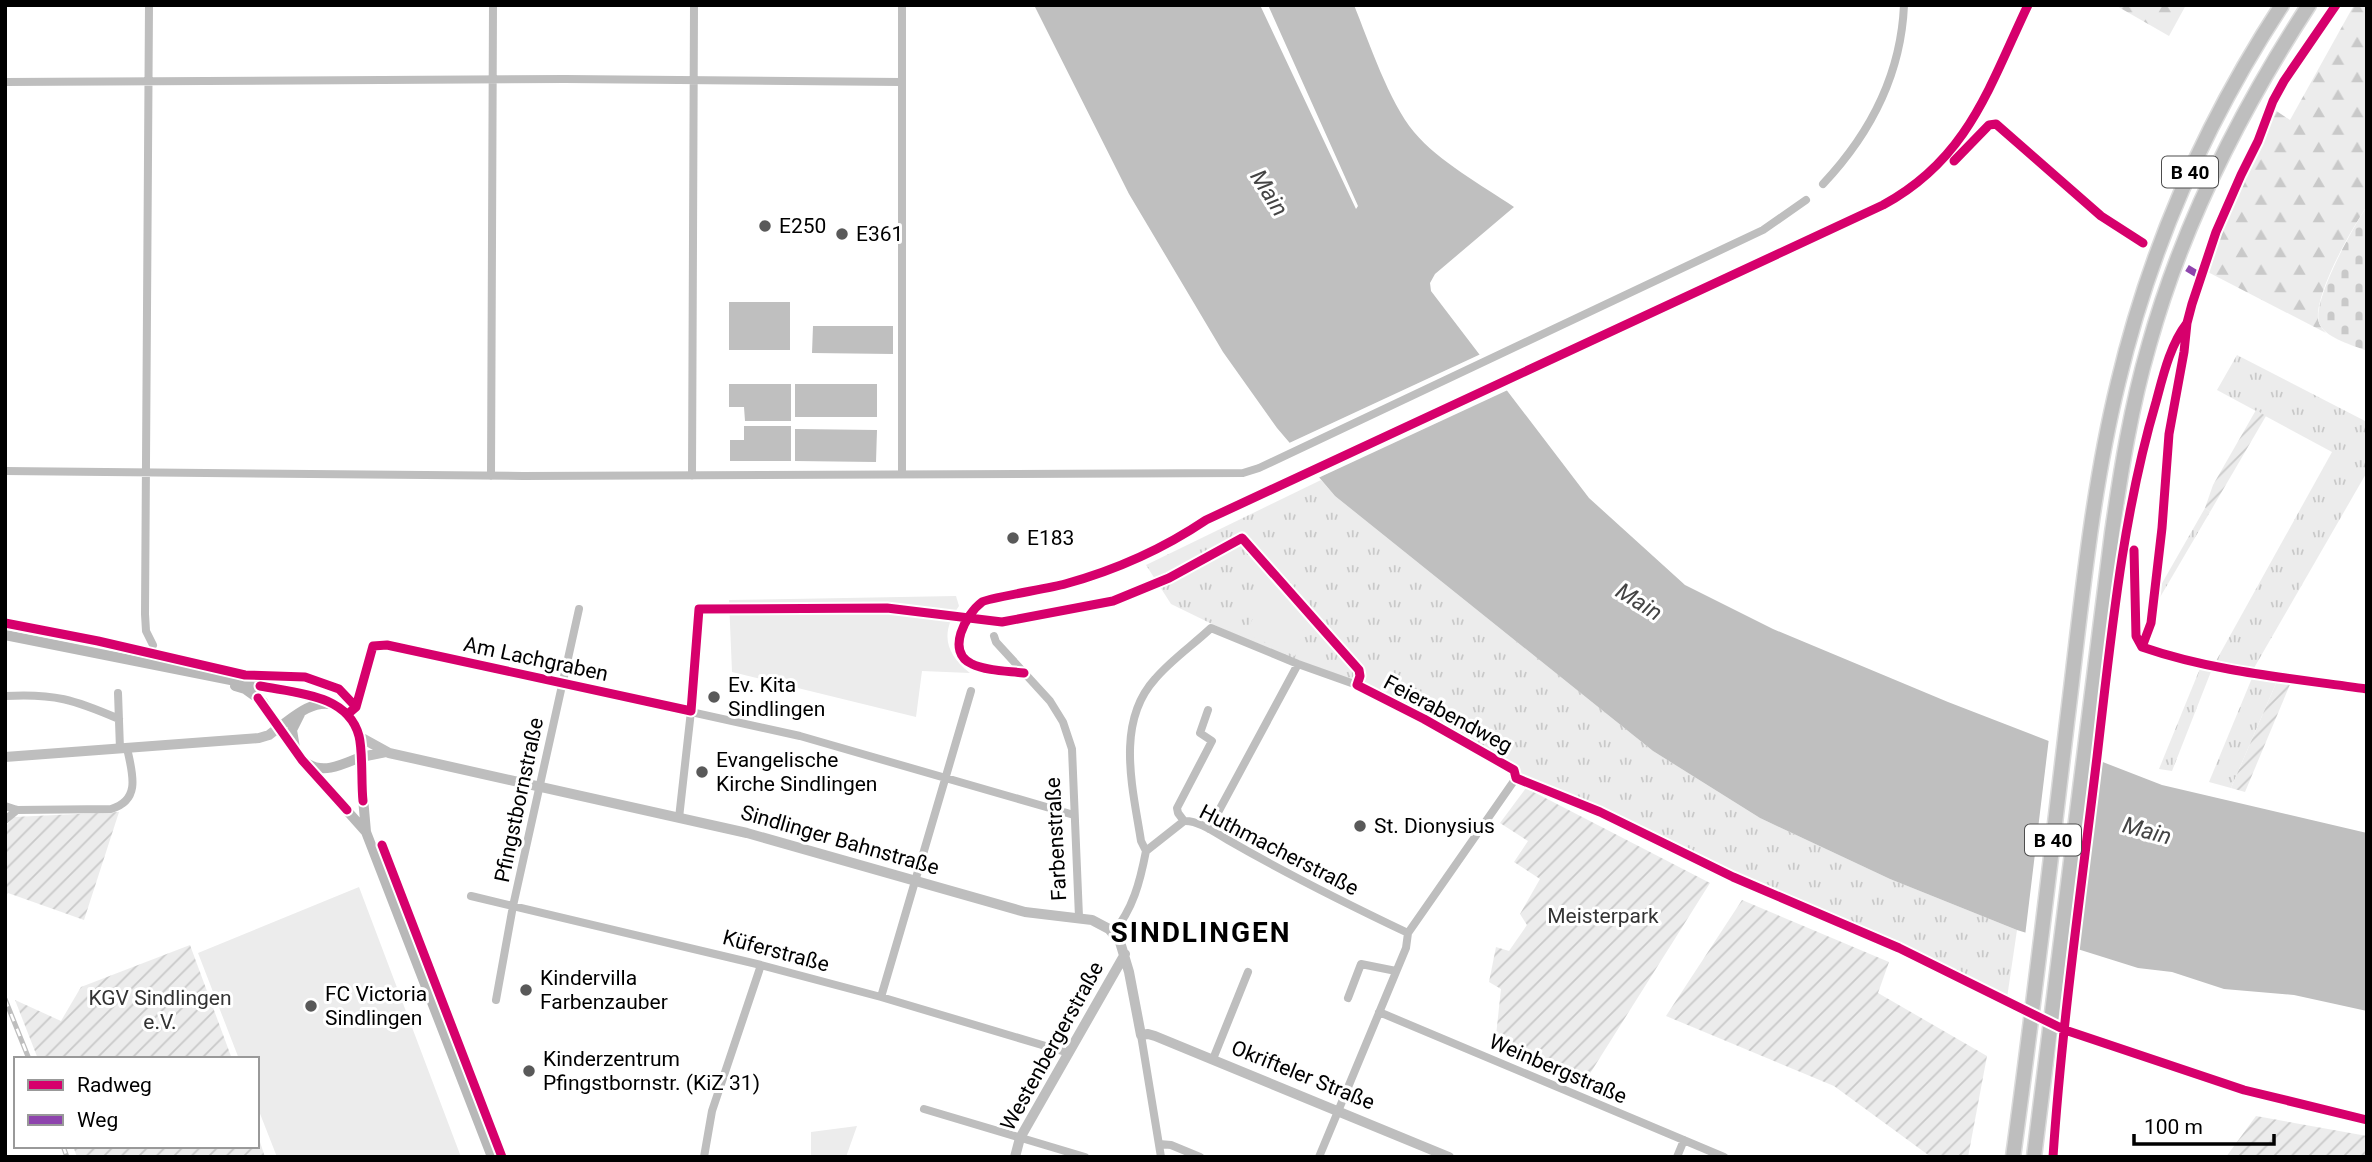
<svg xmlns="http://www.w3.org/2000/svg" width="2372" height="1162" font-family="Roboto,sans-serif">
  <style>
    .grass { fill: url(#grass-tufts) }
    .forest { fill: url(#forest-firs) }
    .cemetery { fill: url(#cemetery-stones) }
    .park { fill: #ececec }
    .garden { fill: url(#garden-furrows) }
    .water { fill: #bfbfbf }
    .pier { fill: #fff }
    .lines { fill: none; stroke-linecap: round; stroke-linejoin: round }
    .trunk-casing { stroke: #dbdbdb; stroke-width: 17 }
    .minor { stroke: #bebebe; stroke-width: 8 }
    .tertiary { stroke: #bebebe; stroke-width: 10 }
    .secondary { stroke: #b8b8b8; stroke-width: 10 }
    .trunk { stroke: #bebebe; stroke-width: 14 }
    .rail-casing { stroke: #bebebe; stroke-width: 5 }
    .rail { stroke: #fff; stroke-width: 2.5; stroke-dasharray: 8; stroke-linecap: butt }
    .quiet { stroke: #8e44ad; stroke-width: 7; stroke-dasharray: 14 7; stroke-linecap: butt }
    .cycleway-casing { stroke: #fff; stroke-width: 13 }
    .cycleway { stroke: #d6006c; stroke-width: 9 }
    .poi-dot { fill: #595959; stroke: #fff; stroke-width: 2.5 }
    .labels { text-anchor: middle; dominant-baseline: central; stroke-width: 6; stroke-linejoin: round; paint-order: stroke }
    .shield { fill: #fff; stroke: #4c4c4c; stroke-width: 2 }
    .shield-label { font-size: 19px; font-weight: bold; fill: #000 }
    .poi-label { font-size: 21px; fill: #000; stroke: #fff; text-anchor: start }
    .street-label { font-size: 21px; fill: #000; stroke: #fff }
    .park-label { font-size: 21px; fill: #333; stroke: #fff }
    .water-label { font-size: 23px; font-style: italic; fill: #444; stroke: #fff }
    .district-label { font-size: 28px; font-weight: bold; letter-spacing: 2px; fill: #000; stroke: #fff }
  </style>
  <defs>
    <pattern id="grass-tufts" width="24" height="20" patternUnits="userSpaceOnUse" patternTransform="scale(1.75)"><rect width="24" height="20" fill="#ececec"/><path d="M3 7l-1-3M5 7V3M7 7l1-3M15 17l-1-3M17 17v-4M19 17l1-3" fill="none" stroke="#c9c9c9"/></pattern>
    <pattern id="forest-firs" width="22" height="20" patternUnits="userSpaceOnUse" patternTransform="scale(1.75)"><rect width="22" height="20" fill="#ececec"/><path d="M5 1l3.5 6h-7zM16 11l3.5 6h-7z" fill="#c9c9c9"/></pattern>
    <pattern id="cemetery-stones" width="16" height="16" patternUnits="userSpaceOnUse" patternTransform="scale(1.75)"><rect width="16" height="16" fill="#ececec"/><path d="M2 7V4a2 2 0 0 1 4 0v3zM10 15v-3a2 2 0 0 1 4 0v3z" fill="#c9c9c9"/></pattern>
    <pattern id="garden-furrows" width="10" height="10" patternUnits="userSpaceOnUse" patternTransform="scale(1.75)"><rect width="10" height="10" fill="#ececec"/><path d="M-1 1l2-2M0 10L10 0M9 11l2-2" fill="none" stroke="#c9c9c9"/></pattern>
  </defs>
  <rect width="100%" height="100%" fill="#fff"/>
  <!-- grass -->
  <path class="grass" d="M2237,355L2367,422V472L2254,668L2216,661L2332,452L2217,390Z
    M1321,480L1335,496L1653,751L1760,818L1890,879L2017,930L2007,998L1901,945L1658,838L1598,809L1518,777L1516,768L1396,701L1296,661L1212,624L1171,604L1146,565Z
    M2205,508L2210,512L2159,599L2161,585Z
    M2201,666L2212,669L2172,771L2159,769Z
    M2252,678L2277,681L2231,788L2209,782Z"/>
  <!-- forest -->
  <path class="forest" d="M2115,5H2186L2169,36Z
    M2354,5H2367V206C2351,230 2316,291 2318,319C2319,325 2322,328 2326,333L2202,269L2215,231L2246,168L2263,139L2272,108L2290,120Z"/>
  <!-- cemetery -->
  <path class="cemetery" d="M2367,206V351C2353,345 2328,339 2320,325C2309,305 2354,226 2367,206Z"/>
  <!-- park -->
  <path class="park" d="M1275,578L1308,614L1295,656L1245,633Z
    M956,596L959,606C940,633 945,653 970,673L922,671L916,717L732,672L729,600Z
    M359,887L461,1157H277L257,1106V1059H239L198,953Z
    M857,1126L846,1157H811V1132Z"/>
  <!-- garden -->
  <path class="garden" d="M2256,410L2266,416L2210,512L2205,508L2213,485Z
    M2277,681L2291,682L2245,792L2231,788Z
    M1526,788L1710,883L1584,1083L1495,1045L1501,989L1489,982L1496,947L1509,951L1527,925L1520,914L1540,879L1514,862L1528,841L1500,823Z
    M119,812L84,920L8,893L5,897V827L14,817Z
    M1742,900L1889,962L1878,993L1987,1056L1968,1157H1931L1834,1086L1666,1016Z
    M190,945L232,1059H38L15,1000L61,1021L81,987Z
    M2256,1116L2367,1136V1157H2226Z
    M257,1133L265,1157H77L73,1146H257Z"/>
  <!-- water -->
  <path class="water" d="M1034,5H1260L1356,209L1358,206L1268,5H1354C1369,42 1389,102 1414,132C1439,162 1482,185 1514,207L1435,274L1430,283L1431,291L1589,498L1685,585L1773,629L1948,702L2162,785L2367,833V1011L2294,995L2224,989L2172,972L2138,968L2017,930L1890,879L1760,818L1653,751L1335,496L1277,428L1223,352L1129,194Z
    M729,302H790V350H729Z
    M813,326H893V354L812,353Z
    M729,384H791V421H745L744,407H729Z
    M795,384H877V417H795Z
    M744,426H791V461H730V440H744Z
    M795,429L877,430L876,462L795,461Z"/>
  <!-- pier -->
  <path class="pier" d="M1483,353L1510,389L1316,479L1287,444Z
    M2049,738L2100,757L2076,952L2025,936Z"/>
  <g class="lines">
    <defs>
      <path id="trunk" d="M2013,1157C2033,1012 2050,867 2067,722C2081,609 2091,494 2118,383C2150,248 2206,121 2282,5
        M2034,1157L2112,533C2121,470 2131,407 2149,345C2183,223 2240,111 2309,5"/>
    </defs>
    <!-- trunk casing -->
    <use href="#trunk" class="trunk-casing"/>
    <!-- minor -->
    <path class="minor" d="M149,5L145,614L146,631L153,645
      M5,82L565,79L901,82
      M1823,184C1870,134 1901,75 1904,5
      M5,471L523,476L1243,473L1259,468L1763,230L1806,200
      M902,473V5
      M491,476L493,5
      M692,476L694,5
      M994,636L996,642L1050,701L1063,722L1072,749L1079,917
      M987,667L1024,673
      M118,693L120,749
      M5,696C54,693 75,700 119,719
      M349,713L356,707L373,646L387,645L800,736L1074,815
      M5,806L17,810L111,809C142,800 132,772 127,748
      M679,818L691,711L699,609
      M5,820L17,810
      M1184,821L1178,813L1177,808L1212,741L1200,733L1208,710
      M1209,829L1298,664
      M1146,851L1141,841C1133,789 1115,723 1155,679C1171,660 1193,645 1211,628L1298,664L1357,685L1424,719L1516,773V778L1408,933L1406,948L1319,1157
      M471,896L761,965L881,997L1069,1053
      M1113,933C1133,909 1140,882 1146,851L1184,821C1198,820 1216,833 1228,840C1287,874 1347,904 1408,933
      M881,997L971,691
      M1348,998L1361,964L1396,971
      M496,1000L513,906L579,609
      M1379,1012L1724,1157
      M1141,1035L1161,1157
      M1213,1059L1248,972
      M924,1109L1085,1157
      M1159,1144L1171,1145L1200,1157
      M704,1157L712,1111L761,965
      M1677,1157L1684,1140"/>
    <!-- tertiary -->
    <path class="tertiary" d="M360,737L389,753L747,833L1025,912L1092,920L1109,929L1120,942L1129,972L1141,1035L1148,1034L1155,1036L1449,1157
      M5,757L259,738L269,735L278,728
      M361,757L386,752
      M1015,1157L1020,1138L1125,954"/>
    <!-- secondary -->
    <path class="secondary" d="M5,635L320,698L349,713L360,737L361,775L366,832L492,1157
      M235,686L245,689L263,702L278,728L302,760L366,832
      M278,728C294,717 309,702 329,704
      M295,748L292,730L300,714
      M308,764C325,774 343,764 361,757"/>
    <!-- trunk -->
    <use href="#trunk" class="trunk"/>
    <defs>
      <path id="rail" d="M5,999L29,1059
        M63,1146L67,1157"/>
    </defs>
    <!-- rail casing -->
    <use href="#rail" class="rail-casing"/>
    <!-- rail -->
    <use href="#rail" class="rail"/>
    <!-- quiet -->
    <path class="quiet" d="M2187,268L2202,277"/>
    <defs>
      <path id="cycleway" d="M1954,161L1989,125L1996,124L2101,216L2143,243
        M2134,550L2136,636L2142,647
        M5,623L98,641L245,675L305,677L339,689L356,707
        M2142,647L2151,623L2162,528L2169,434L2184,352L2187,323L2192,304L2216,232L2241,175L2258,141L2273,101L2284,81L2336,5
        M2142,647C2214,672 2291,678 2367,689
        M1024,673C1008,671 986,671 972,664C945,652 966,614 982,602C987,598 1052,588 1065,584C1116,570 1163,549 1206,520L1883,205C1968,159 1989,87 2028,5
        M260,686C296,693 348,694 359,736C363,751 361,783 363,801
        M258,698L302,760L347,810
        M349,713L356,707L373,646L387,645L691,711L699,609L887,608L1002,622L1113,601L1169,578L1242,538L1359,670L1360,676L1357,685L1424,719L1514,770L1516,778L1600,812L1733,877L1899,948L2065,1030L2244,1090L2367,1120
        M382,845L502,1157
        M2053,1157C2062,1023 2081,890 2097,757C2111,638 2122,517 2156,402C2163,376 2170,345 2187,323"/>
    </defs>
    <!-- cycleway casing -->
    <use href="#cycleway" class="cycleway-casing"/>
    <!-- cycleway -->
    <use href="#cycleway" class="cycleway"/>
  </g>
  <!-- markers -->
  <g class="poi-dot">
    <circle cx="765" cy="226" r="7"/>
    <circle cx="842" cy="234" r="7"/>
    <circle cx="1013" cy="538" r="7"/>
    <circle cx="714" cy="697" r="7"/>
    <circle cx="702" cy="772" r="7"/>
    <circle cx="1360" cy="826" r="7"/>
    <circle cx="526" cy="990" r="7"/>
    <circle cx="311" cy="1006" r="7"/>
    <circle cx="529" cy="1071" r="7"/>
  </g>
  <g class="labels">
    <!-- shield labels -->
    <g class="shield">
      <rect x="2162" y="156.5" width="56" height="31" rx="5"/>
      <rect x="2025" y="824.5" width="56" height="31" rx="5"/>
    </g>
    <g class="shield-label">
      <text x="2190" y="172">B 40</text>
      <text x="2053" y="840">B 40</text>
    </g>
    <!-- poi labels -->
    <g class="poi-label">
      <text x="779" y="226">E250</text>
      <text x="856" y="234">E361</text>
      <text x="1027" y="538">E183</text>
      <text x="728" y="685">Ev. Kita<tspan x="728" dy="24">Sindlingen</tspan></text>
      <text x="716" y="760">Evangelische<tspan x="716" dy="24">Kirche Sindlingen</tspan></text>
      <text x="1374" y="826">St. Dionysius</text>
      <text x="540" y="978">Kindervilla<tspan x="540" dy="24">Farbenzauber</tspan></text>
      <text x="325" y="994">FC Victoria<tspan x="325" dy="24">Sindlingen</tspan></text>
      <text x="543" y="1059">Kinderzentrum<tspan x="543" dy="24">Pfingstbornstr. (KiZ 31)</tspan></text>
    </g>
    <!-- street labels -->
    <g class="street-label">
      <text transform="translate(536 659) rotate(12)">Am Lachgraben</text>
      <text transform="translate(1448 714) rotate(28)">Feierabendweg</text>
      <text transform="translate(519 800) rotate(-78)">Pfingstbornstraße</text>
      <text transform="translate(1056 839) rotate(-93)">Farbenstraße</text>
      <text transform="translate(840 840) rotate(16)">Sindlinger Bahnstraße</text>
      <text transform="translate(1279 850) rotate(27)">Huthmacherstraße</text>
      <text transform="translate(776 951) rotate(15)">Küferstraße</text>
      <text transform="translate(1052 1046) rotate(-61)">Westenbergerstraße</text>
      <text transform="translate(1558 1069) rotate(23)">Weinbergstraße</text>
      <text transform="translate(1303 1075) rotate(22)">Okrifteler Straße</text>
    </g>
    <!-- park labels -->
    <g class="park-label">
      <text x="1603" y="916">Meisterpark</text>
      <text x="160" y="998">KGV Sindlingen<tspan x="160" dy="24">e.V.</tspan></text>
    </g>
    <!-- water labels -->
    <g class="water-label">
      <text transform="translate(1269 193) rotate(58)">Main</text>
      <text transform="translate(1639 602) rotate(32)">Main</text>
      <text transform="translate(2147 831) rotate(15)">Main</text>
    </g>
    <!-- district labels -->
    <g class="district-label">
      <text x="1201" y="932">SINDLINGEN</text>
    </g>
  </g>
  <!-- border -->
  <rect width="2372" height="1162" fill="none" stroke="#000000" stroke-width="14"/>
  <!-- legend -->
  <rect x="14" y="1057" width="245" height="91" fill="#ffffff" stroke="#999999" stroke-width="2"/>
  <rect x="28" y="1080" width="35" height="10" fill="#d6006c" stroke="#999999" stroke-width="2"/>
  <text x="77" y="1092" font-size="21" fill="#000000">Radweg</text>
  <rect x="28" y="1115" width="35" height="10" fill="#8e44ad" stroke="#999999" stroke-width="2"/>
  <text x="77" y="1127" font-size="21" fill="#000000">Weg</text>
  <!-- scale -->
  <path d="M2134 1134v10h140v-10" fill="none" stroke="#000000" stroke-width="3.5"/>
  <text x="2144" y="1134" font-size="21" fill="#000000" stroke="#ffffff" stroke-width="5" paint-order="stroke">100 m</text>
</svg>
